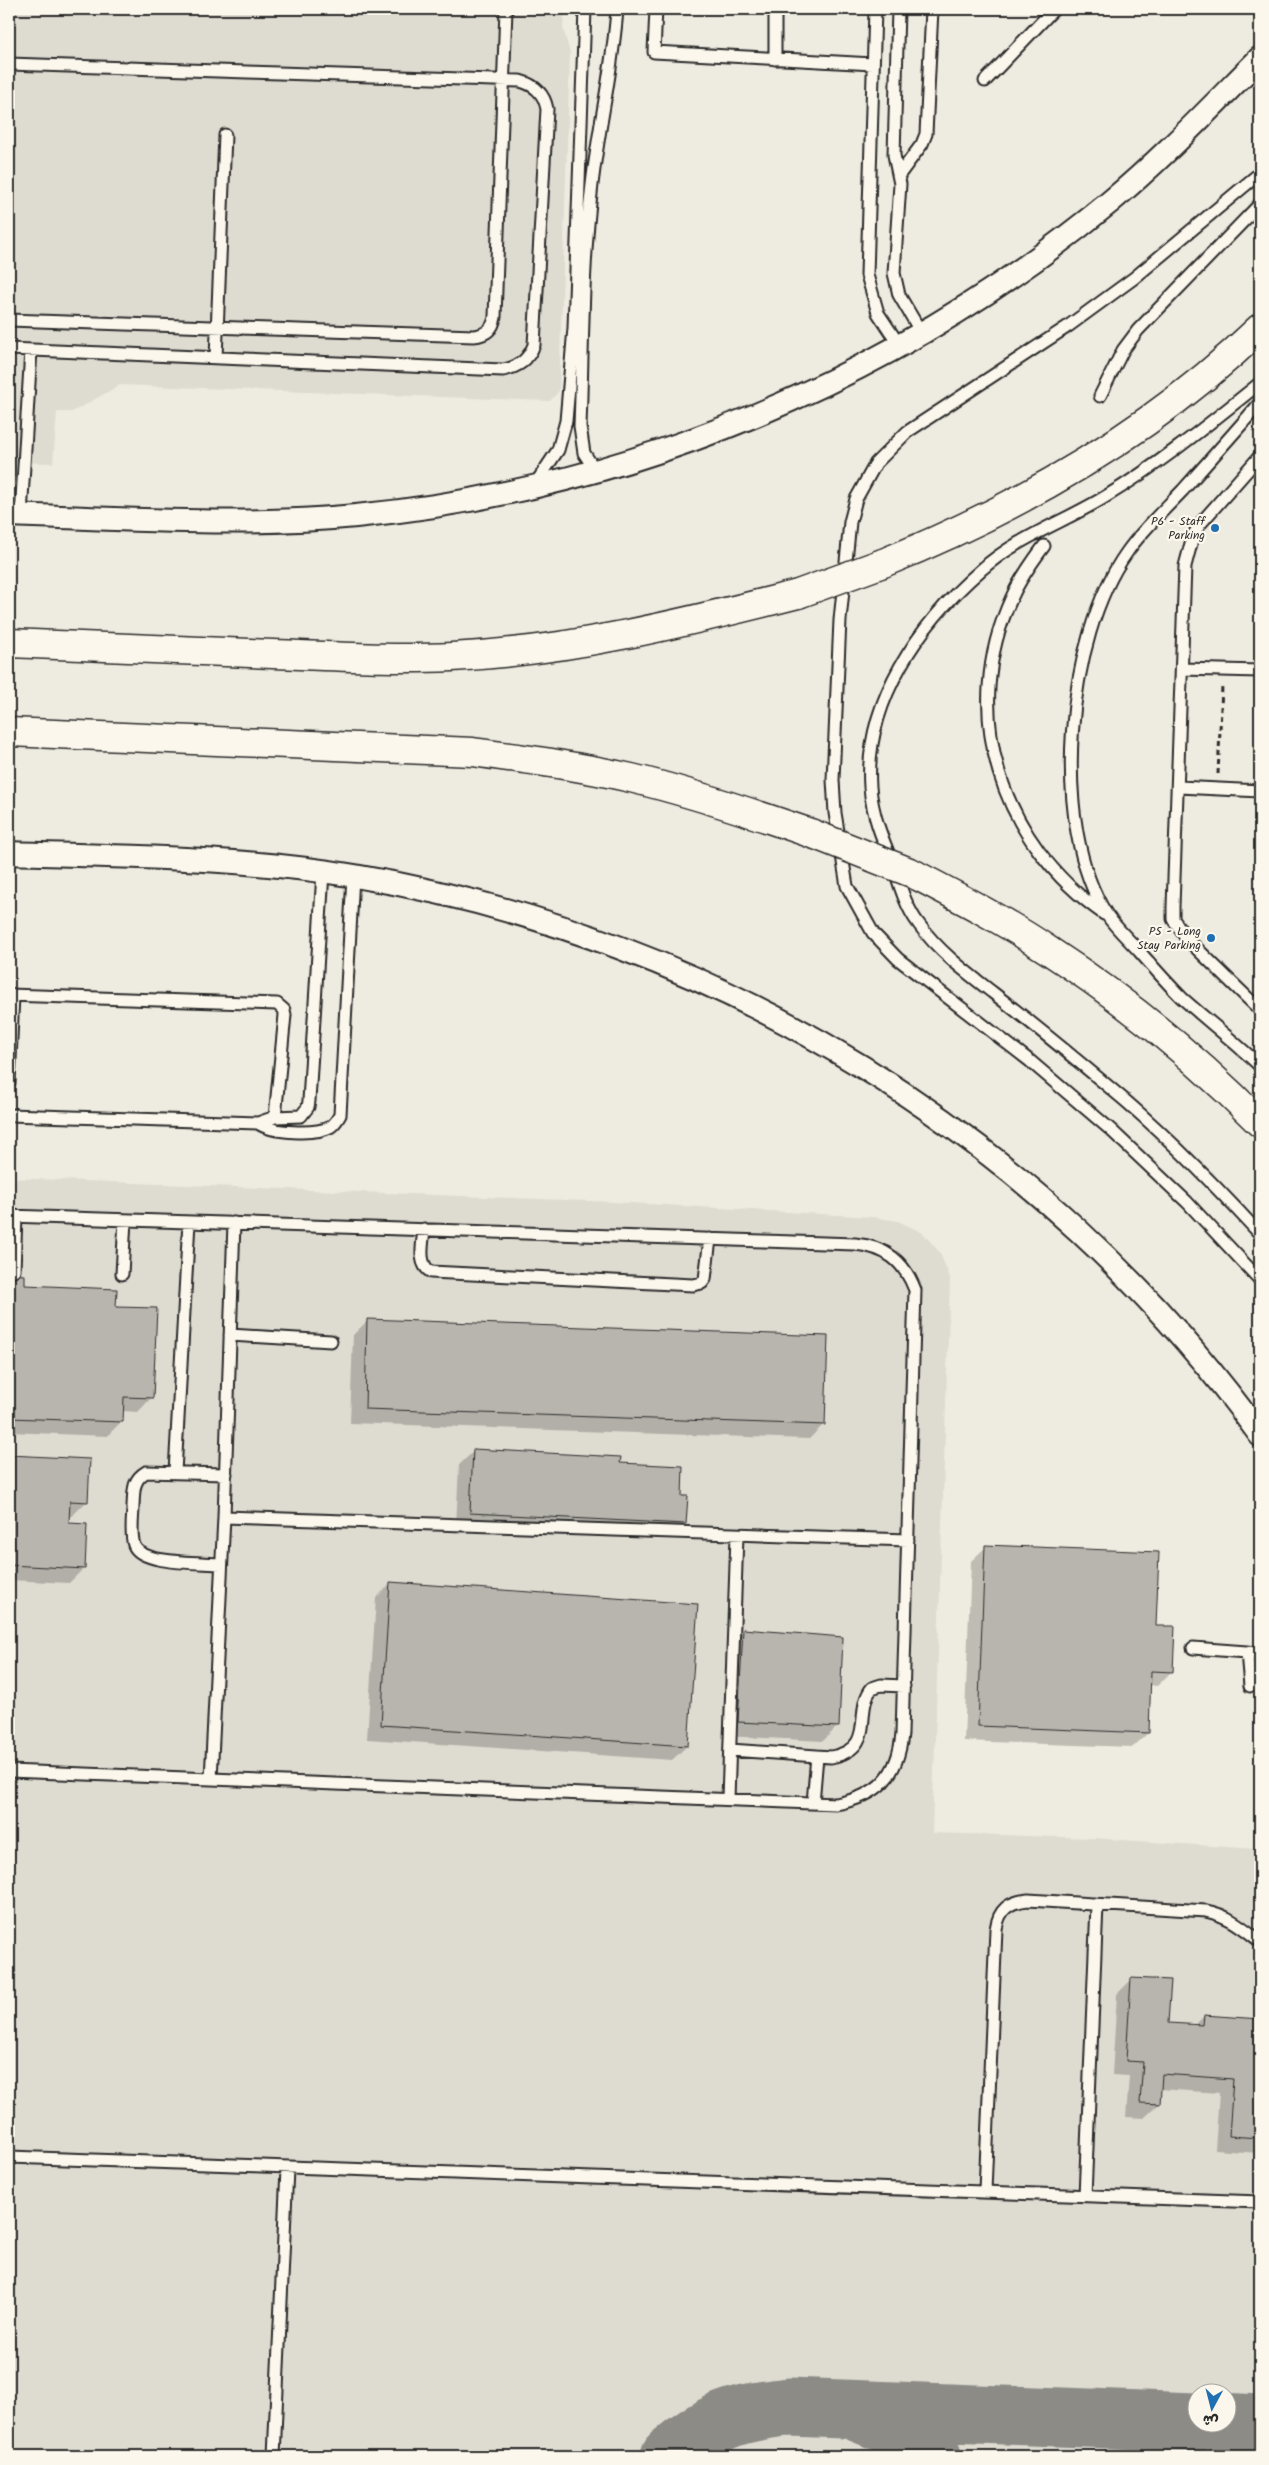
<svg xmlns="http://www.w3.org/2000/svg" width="1269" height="2465" font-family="Kalam,'Playpen Sans Arabic',sans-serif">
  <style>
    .built { fill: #dedbd1; fill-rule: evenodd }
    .shadow { fill: #0003 }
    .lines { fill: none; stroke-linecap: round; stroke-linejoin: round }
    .taxiway { stroke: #8c8b86; stroke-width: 59 }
    .building { fill: #b8b5ae; stroke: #2b2b2b }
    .service-casing { stroke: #2b2b2b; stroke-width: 15 }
    .minor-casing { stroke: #2b2b2b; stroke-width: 26 }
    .tertiary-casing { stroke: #2b2b2b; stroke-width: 31 }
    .path { stroke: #2b2b2b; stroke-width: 3; stroke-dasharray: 5 4; stroke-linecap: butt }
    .service { stroke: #fbf7ec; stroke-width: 11 }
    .minor { stroke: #fbf7ec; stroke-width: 22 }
    .tertiary { stroke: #fbf7ec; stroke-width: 28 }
    .tertiary-bridge-casing { stroke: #2b2b2b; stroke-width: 31; stroke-linecap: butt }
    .tertiary-bridge { stroke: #fbf7ec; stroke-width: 28 }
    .poi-dot { fill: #1f6fb2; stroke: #fbf7ec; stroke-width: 2 }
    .labels { text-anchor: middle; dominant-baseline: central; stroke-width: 4.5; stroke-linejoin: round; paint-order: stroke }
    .poi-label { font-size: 12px; fill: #2b2b2b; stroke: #fbf7ec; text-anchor: end }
  </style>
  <rect width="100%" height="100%" fill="#eeebe0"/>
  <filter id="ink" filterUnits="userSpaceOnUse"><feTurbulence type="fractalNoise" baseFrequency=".02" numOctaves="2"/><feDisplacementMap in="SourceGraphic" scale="10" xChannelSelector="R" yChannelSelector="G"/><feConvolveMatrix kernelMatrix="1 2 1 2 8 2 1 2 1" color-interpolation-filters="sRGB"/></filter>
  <g filter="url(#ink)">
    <!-- built -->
    <path class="built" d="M9,9H565L563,28L570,53L559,391L550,401L120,385L72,412H57L53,463L9,462Z
      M9,1178L613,1202L872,1217L898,1221L923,1233L940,1253L950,1278L932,1833L1093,1838L1256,1849L1260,1854V2456H9ZM1196,2392H1226V2422H1196Z"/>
    <!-- shadow -->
    <path class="shadow" d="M9,1275L24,1276L23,1286L115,1308L152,1397L138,1412L122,1411L121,1422L107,1436L9,1432Z
      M368,1320L823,1425L809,1439L350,1423L353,1335Z
      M474,1451L619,1464L681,1497L685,1523L670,1538L456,1527L459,1465Z
      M9,1456L89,1460L86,1502L72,1516H68L67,1524L84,1568L69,1583L9,1580Z
      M986,1547L1155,1627L1172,1671L1157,1686L1149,1685L1148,1733L1133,1747L964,1741L971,1561Z
      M391,1583L687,1746L672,1760L367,1739L376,1598Z
      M744,1630L838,1726L823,1741L724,1736L729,1645Z
      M1132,1979L1167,2024L1194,2026L1204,2016L1255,2020L1260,2014V2153L1215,2150L1219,2093L1160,2089L1159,2104L1144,2118L1126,2117L1129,2076L1112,2075L1117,1994Z"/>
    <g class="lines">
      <!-- taxiway -->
      <path class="taxiway" d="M860,2413L900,2429L932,2456
        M1220,2422L1260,2424
        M670,2456C710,2421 737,2412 789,2407L1196,2422"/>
    </g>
    <!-- building -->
    <path class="building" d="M9,1274L25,1275V1285L117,1289L116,1307L157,1308L153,1398L124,1397L123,1422L9,1418Z
      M367,1319L828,1336L825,1425L365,1409Z
      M473,1449L621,1457L620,1463L683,1466L682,1496H688L686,1524L470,1513Z
      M9,1455L90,1459L88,1502L70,1501L69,1523L87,1524L85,1569L9,1565Z
      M985,1545L1159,1552L1156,1626H1175L1173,1672L1151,1671L1149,1733L978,1726Z
      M390,1582L698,1604L688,1746L381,1725Z
      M743,1629L843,1637L839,1727L738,1722Z
      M1131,1978L1171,1980L1168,2023L1203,2025L1204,2015L1260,2019V2138L1229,2136L1233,2079L1162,2074L1160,2104L1140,2103L1143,2062L1126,2061Z"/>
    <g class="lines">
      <defs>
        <path id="service" d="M656,9L654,52L873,64
          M875,9L867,275L878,313L900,346
          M898,9L894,155L900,184L894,273L899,295L922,334
          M9,11V9
          M775,59V13
          M9,64L520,81C535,85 544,93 547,109L534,345C528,360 519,367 503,370L9,349
          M985,81L1054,9
          M1260,173L1134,278L1067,327L907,432L876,463L856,499L850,522L840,620L833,780L835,813L847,886L873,933L898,959L1030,1061L1111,1130L1187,1202L1260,1280
          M899,175L922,144L926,134L932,9
          M9,320L474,336C486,335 493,329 495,317L506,9
          M216,358L225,135
          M1260,383C1210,423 1160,464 1105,497C1064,522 1018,537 981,570C920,623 864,702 870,787C872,814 882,838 892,862C899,882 905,906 918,923C937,950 966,972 992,992C1032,1023 1071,1055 1109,1087C1163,1131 1213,1183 1260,1234
          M1100,396L1123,350L1138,330L1260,204
          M1260,403C1235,432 1209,461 1183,490C1164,510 1143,529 1127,552C1066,637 1049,826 1107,915C1116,928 1128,939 1139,951C1153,967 1167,983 1182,998C1208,1021 1235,1042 1260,1066
          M1260,456L1200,524L1193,536L1185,566L1173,907V919L1187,939L1260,1010
          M595,470L584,453L580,426C583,349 582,271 591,194C597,132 613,71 617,9
          M536,483L558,450L566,421L574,328L585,9
          M21,515L31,350
          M1044,546C1032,562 1020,579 1012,597C958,713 1001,843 1104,914
          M1182,669L1260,671
          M1179,787L1260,791
          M9,995L277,1004L284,1010L285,1015L275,1117
          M9,1083L13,995
          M9,1115L258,1123L275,1117L301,1116L308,1107L309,1101L323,872
          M258,1123C271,1133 315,1135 330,1127C335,1124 337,1120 340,1115L353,876
          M9,1216L855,1244C886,1247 904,1261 915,1290L902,1734C898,1776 878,1796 836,1804L9,1771
          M424,1229C423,1243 417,1264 431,1272L693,1285L702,1283L705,1279L710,1239
          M14,1271L16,1216
          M122,1274L125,1220
          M230,1335L331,1341
          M175,1472L189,1222
          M224,1517L908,1540
          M221,1564C201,1562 141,1565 134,1545C130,1533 133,1518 133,1506C134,1492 132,1480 146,1472L226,1474
          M1193,1648L1260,1653
          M1247,1652L1250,1686
          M730,1750L831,1757C878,1748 853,1711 872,1688L881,1685L904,1686
          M211,1779L224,1517L234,1223
          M728,1799L737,1535
          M813,1803L817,1756
          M9,2157L1260,2202
          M985,2191L996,1929C999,1909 1009,1902 1028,1900L1206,1911C1228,1915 1243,1928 1260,1941
          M1085,2196L1097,1905
          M274,2456L287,2169"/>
        <path id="minor" d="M9,515C125,519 241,527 356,516C631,489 897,378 1110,202C1163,158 1211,107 1260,58
          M9,853C124,857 240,857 355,876C717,937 1045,1138 1260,1435"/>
        <path id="tertiary" d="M883,563C1021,507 1152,432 1260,328
          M9,643C97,647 185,650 273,654C332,656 392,660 452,657C571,651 684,623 798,594
          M9,732L473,752C525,759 579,766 631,778C693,793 753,813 813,834
          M912,873C958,897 1005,921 1048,950C1125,1000 1196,1058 1260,1123"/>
      </defs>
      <!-- service casing -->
      <use href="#service" class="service-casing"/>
      <!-- minor casing -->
      <use href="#minor" class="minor-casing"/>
      <!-- tertiary casing -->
      <use href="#tertiary" class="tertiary-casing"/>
      <!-- path -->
      <path class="path" d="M1218,774L1222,686"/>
      <!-- service -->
      <use href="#service" class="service"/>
      <!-- minor -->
      <use href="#minor" class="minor"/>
      <!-- tertiary -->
      <use href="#tertiary" class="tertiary"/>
      <defs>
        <path id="tertiary-bridge" d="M798,594L883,563
          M813,834L912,873"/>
      </defs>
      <!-- tertiary-bridge casing -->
      <use href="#tertiary-bridge" class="tertiary-bridge-casing"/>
      <!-- tertiary-bridge -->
      <use href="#tertiary-bridge" class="tertiary-bridge"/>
    </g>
  </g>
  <!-- markers -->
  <g class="poi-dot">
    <circle cx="1215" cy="528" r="5"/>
    <circle cx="1211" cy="938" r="5"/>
  </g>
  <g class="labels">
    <!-- poi labels -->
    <g class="poi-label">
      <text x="1205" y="521">P6 - Staff<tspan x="1205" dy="14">Parking</tspan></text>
      <text x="1201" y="931">P5 - Long<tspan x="1201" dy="14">Stay Parking</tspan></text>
    </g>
  </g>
  <!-- margin -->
  <rect width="1269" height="2465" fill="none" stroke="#fbf7ec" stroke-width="30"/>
  <rect x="15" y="15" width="1239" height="2435" fill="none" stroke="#2b2b2b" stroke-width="2" filter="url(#ink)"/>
  <!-- north arrow -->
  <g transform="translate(1212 2408) rotate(187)"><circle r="24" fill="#fbf7ec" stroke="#a8a59f"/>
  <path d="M0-4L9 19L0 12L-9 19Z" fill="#1f6fb2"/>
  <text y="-8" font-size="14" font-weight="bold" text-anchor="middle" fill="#2b2b2b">ش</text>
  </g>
</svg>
